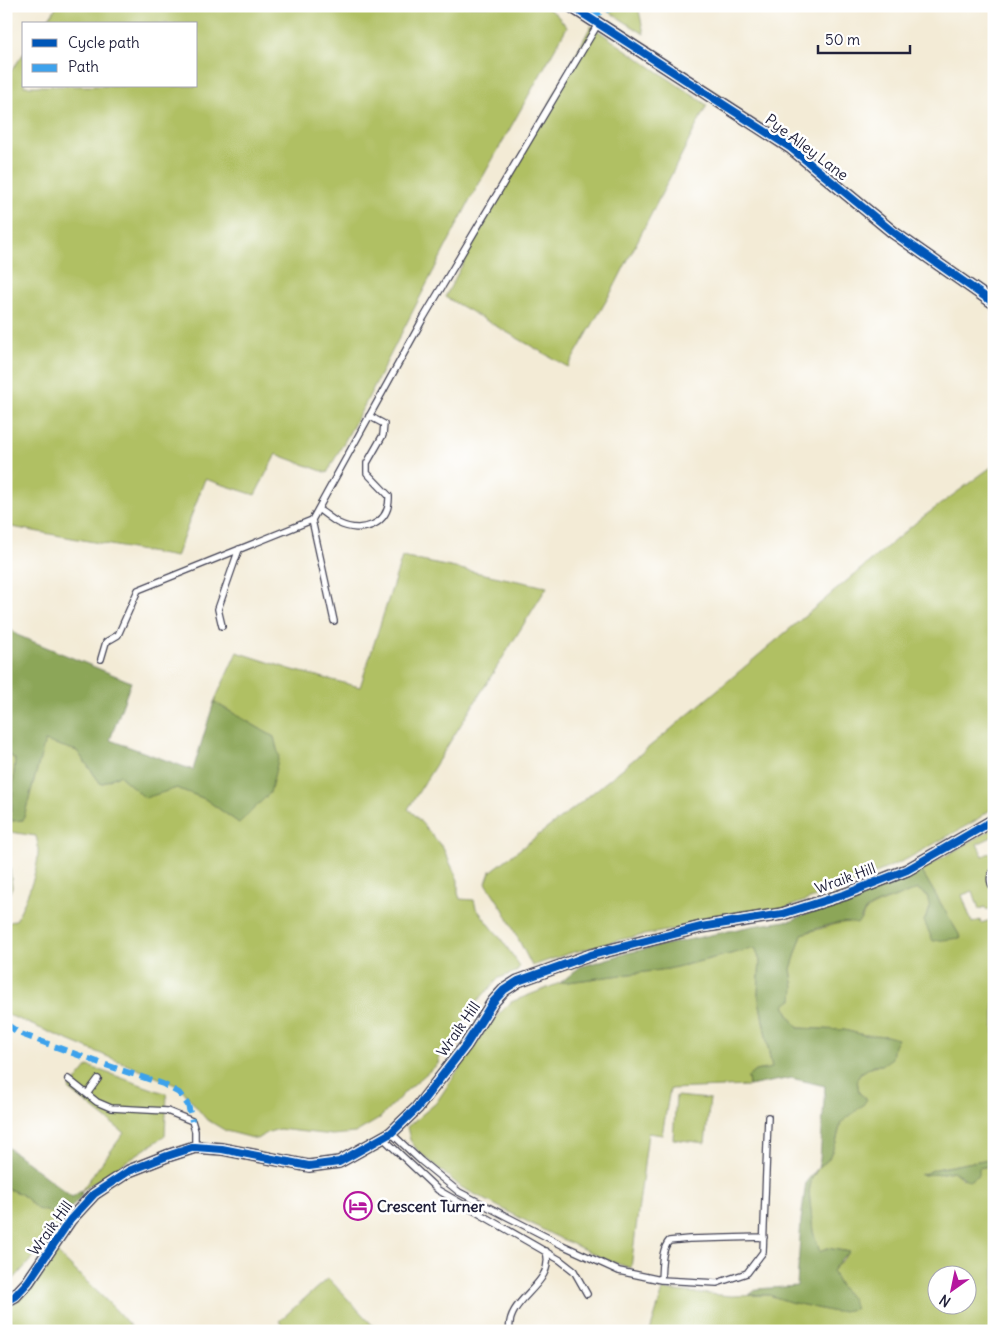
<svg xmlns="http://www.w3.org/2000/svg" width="1000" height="1337" font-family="Delius,sans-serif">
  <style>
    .green { fill: #b0c063; stroke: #69714f; fill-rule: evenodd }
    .forest { fill: #8ca659; stroke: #57644a }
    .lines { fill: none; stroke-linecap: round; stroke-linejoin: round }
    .service-casing { stroke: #414052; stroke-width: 8 }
    .minor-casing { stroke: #414052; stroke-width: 14 }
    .service { stroke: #fff; stroke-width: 5.5 }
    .minor { stroke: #fff; stroke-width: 11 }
    .quiet { stroke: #3ea2ec; stroke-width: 6; stroke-dasharray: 12 6; stroke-linecap: butt }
    .cycleway-casing { stroke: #fff; stroke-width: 11 }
    .cycleway { stroke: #0057b8; stroke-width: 8 }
    .labels { text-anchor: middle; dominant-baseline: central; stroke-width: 5; stroke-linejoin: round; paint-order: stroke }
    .street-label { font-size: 15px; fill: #22223b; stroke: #fff }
    .poi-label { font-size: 15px; font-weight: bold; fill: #22223b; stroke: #fff; text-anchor: start }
  </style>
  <rect width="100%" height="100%" fill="#fff"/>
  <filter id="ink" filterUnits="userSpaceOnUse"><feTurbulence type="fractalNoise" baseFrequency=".02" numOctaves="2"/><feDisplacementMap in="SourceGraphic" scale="10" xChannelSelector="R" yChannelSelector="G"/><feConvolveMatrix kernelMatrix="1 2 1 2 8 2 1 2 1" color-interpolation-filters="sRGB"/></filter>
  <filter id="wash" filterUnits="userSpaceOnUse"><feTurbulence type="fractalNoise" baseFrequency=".0096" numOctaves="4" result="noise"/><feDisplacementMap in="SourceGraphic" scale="20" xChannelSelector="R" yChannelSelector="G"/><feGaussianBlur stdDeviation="1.12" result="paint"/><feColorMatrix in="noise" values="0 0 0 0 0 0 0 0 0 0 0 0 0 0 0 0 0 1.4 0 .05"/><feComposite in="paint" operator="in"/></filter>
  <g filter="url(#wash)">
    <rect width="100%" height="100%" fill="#f3ebd6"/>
    <!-- green -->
    <path class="green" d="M57,6H544L556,14L567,27L471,198L363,408L327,473L276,454L255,495L205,479L176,557L6,526V78L24,53V86H196V24H45Z
      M600,6H638L644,34Z
      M591,26L707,105L613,289L568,367L445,297Z
      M994,465V807L975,821L907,859L854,883L783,909L623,939L567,954L532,966L503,909L486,883L490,872L574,808L665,734L919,520Z
      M402,557L547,587L408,809L414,814L443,848L458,880V893L460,899L474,900L476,908L501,939L520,966L516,972L499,978L470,1009L455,1038L440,1052L438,1064L407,1090L379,1119L355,1133L332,1135L279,1129L266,1133L257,1139L226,1131L206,1119L180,1087L6,1014V924L17,919C27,894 44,864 36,836L10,832L8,849L12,887L6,901V753L15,759L11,821L23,820L45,740L77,751L101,784L119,775L145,797L177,788L205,799L239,823L274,737L214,702L237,652L293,670L360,687Z
      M994,828V836L977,844L983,856L994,851V915L992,908L986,910L985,907L979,909L973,891L962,895L972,923L980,920L981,923L994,919V1158L936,1169L922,1175L937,1174L953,1171L963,1179L979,1168L994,1165V1331H650L663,1290L731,1296L769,1295L790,1302L835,1312L852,1299L840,1286L832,1271C839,1265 843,1258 850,1252L827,1248L820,1252L813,1232L809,1191L812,1178L818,1168L828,1160L836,1142L841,1123L867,1099L859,1093L857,1079C863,1070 871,1065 882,1065L887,1036L864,1035L844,1030L798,1028L789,1015L785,1005L794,988L791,969L802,934L836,924L862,919C862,918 864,913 865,912C871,904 905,895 917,889L927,895L931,908L961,938L921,870ZM938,1274H968V1304H938Z
      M755,948L760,960L758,994L772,1069L755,1071L748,1077L749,1086L670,1089L662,1135L648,1133L631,1268L609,1261L551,1234L461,1187L418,1151L410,1140L407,1127L436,1103L489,1024L511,1002L560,983L668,969Z
      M88,1066L167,1094L165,1136L81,1191L124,1133L69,1089Z
      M676,1096L710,1099L705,1143L673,1139Z
      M6,1188L21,1194L37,1209L63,1215L42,1247L6,1288Z
      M56,1252L114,1308L135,1331H19L6,1314V1306L39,1275Z
      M328,1278L378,1331H288L279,1321Z"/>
    <!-- forest -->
    <path class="forest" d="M6,625L17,635L131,682L110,740L193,770L214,702L274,737L279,756L270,793L239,823L205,799L177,788L145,798L119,775L101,784L77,751L45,741L23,820L11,821L15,759L6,753Z
      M921,870L961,938L933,941L924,921L930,908L927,895L917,889C904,896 874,902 865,911C862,915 861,920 857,924C839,919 819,928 802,934L791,969L794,988L793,999L785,1005L789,1015L798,1028L844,1030L864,1035L887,1036L898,1039L894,1046L892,1058L882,1065H874L861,1073L857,1079L859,1093L867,1099L863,1105L841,1123L836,1142L828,1160L818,1168L812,1178L809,1191L813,1232L820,1252L827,1248L850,1252L842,1258L832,1271L840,1286L852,1299L855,1309L835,1312L790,1302L769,1295H749L757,1289L797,1286L801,1220L806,1182L818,1168L820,1159L825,1086L791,1078L749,1086L748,1077L755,1071L772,1068L758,994L760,960L755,948L668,969L560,983L580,967L627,953L752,926L792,920L913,871Z
      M6,1146L72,1197L81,1191L82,1195L69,1210L63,1215L37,1209L21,1194L6,1188Z
      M994,1158V1165L979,1168V1175L969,1181L953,1171L937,1174L920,1175L936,1169Z"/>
  </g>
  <g filter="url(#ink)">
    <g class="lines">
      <defs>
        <path id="service" d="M318,509C324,513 331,519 338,523C361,534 390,526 389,496L367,473V463L383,435L384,424L369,416
          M312,520L334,621
          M222,626L218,609L239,549
          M101,659L106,642L118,635L138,590L312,520L424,317L598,24
          M994,869C989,876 989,882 994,889
          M68,1079L97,1102L111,1108L167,1111L192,1121L195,1131V1147
          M87,1094L98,1079
          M391,1133L421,1161L459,1192L562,1245L619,1271L661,1280L717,1283L747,1273L763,1252L768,1117
          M383,1138L438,1190L560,1260L574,1271L587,1294
          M661,1280C662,1268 661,1250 669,1241L689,1239L764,1237
          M510,1331C505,1303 546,1287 547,1263C548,1259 547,1255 546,1251"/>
        <path id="minor" d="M571,6L791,148L894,233L994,303
          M6,1301L15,1296L28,1282L70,1220L94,1194L129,1171L167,1156L195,1147L222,1149L309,1166L339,1162L391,1133L417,1108L466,1045L493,1002L504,990L518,981L591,955L701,927L782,914L846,894L907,870L994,820"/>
      </defs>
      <!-- service casing -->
      <use href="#service" class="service-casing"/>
      <!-- minor casing -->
      <use href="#minor" class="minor-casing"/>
      <!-- service -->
      <use href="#service" class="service"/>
      <!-- minor -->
      <use href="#minor" class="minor"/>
      <!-- quiet -->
      <path class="quiet" d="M590,18L602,11L621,6
        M6,1024L21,1034L100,1063L163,1084L179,1093L188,1105L192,1121"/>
      <defs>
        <path id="cycleway" d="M571,6L791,148L894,233L994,303
          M6,1301L15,1296L28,1282L70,1220L94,1194L129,1171L167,1156L195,1147L222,1149L309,1166L339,1162L391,1133L417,1108L466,1045L493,1002L504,990L518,981L591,955L701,927L782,914L846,894L907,870L994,820"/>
      </defs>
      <!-- cycleway casing -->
      <use href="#cycleway" class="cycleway-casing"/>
      <!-- cycleway -->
      <use href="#cycleway" class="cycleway"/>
    </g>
  </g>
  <!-- icons -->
  <defs>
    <symbol id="hotel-ring" viewBox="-11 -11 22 22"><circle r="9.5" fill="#fff" stroke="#b5179e" stroke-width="1.5"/><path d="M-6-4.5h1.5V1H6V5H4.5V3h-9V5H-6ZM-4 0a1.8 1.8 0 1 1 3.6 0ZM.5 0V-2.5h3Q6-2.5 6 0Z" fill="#b5179e"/></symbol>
  </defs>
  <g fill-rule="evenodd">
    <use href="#hotel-ring" x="342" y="1190" width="32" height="32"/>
  </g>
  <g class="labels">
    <!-- street labels -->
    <g class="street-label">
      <text transform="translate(807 147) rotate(37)">Pye Alley Lane</text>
      <text transform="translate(845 878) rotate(-20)">Wraik Hill</text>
      <text transform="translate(458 1029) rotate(-55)">Wraik Hill</text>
      <text transform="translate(50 1228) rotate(-54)">Wraik Hill</text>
    </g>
    <!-- poi labels -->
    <g class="poi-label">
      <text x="377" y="1206">Crescent Turner</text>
    </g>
  </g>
  <!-- margin -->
  <rect width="1000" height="1337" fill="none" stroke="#fff" stroke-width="25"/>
  <!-- legend -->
  <rect x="22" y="22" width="175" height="65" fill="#ffffff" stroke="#a7a7b1"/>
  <rect x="32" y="39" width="25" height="8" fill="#0057b8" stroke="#a7a7b1"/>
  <text x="68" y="48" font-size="15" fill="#22223b">Cycle path</text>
  <rect x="32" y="64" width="25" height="8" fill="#3ea2ec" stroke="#a7a7b1"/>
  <text x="68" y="72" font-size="15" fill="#22223b">Path</text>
  <!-- north arrow -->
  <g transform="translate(952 1290) rotate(213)"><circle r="24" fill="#ffffff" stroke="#a7a7b1"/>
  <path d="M0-4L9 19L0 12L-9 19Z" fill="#b5179e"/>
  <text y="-8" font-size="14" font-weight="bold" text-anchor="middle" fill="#22223b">N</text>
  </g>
  <!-- scale -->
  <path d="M818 45v8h92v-8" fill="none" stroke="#22223b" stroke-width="2.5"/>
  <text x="825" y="45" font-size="15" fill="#22223b" stroke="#ffffff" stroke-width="4" paint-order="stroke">50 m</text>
</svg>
